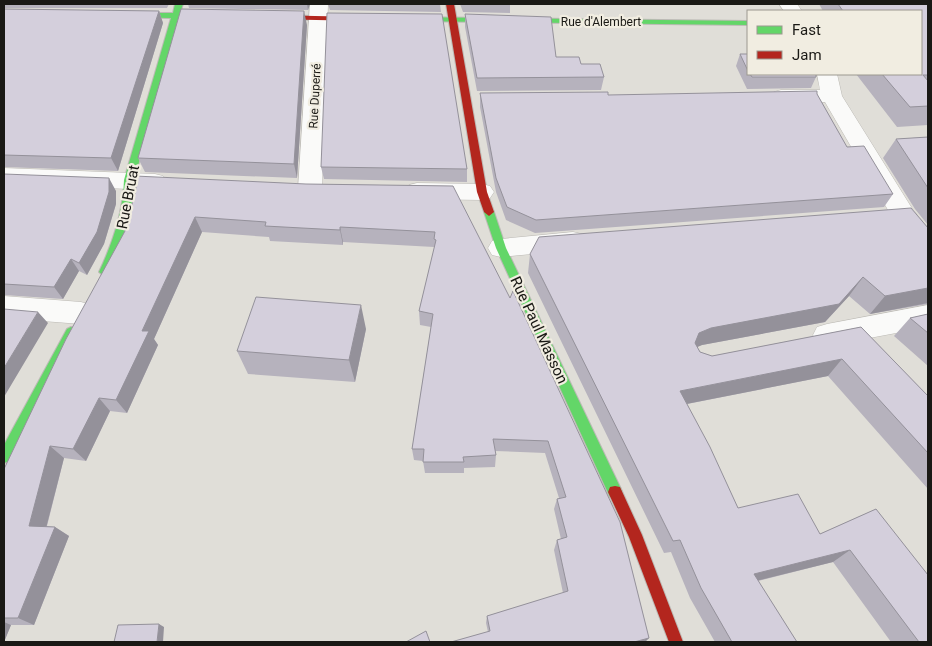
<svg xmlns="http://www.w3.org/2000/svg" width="932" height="646" font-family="Roboto,sans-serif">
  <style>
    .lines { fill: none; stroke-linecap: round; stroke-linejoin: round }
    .street-casing { stroke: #bcbab5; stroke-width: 1 }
    .fast-casing { stroke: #bcbab5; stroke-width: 2 }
    .jam-casing { stroke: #bcbab5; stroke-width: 2 }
    .street { fill: #fafaf9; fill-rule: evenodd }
    .fast { fill: #63d668; fill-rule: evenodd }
    .jam { fill: #b3261e; fill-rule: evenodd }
    .wall { fill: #b6b2bd }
    .shaded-wall { fill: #94919a }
    .building { fill: #d4cfdc; stroke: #94919a }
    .labels { text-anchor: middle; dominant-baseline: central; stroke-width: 4.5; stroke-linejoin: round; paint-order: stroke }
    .far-street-label { font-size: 12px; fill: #1a1915; stroke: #f1ede1 }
    .street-label { font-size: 15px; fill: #1a1915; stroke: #f1ede1 }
  </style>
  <rect width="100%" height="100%" fill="#e0ded8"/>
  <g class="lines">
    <defs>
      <path id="street" d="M310,4H328L322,189L318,195L310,197L302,195L298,189Z
        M779,4H797L802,11H784Z
        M817,74H837L842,96L913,210L928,228V253L919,251L895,222L825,102H781L774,100L771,96L774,92L781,90H820Z
        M4,168L155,174L163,176L167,182L163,188L155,190L4,184Z
        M417,183L482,184L490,186L494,192L490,198L482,200L417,199L409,197L405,191L409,185Z
        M573,232L582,234L586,241L582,248L573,250L501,257L492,255L488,248L492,241L501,239Z
        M4,296L81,302L91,305L95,313L91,321L81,324L4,318Z
        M928,305V327L827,346L817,343L813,335L817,327L827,324Z"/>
      <path id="fast" d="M175,4H183L180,13L217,14L221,16L217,18H179L134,180C133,213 123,242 109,272L104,276L99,272C113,242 123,213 124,180L171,18L123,17L119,15L123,13H173Z
        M402,17L748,21V25L405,21L401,19Z
        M489,208L494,212L506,248L620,487L622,492L620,497L615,498L610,497L496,248L484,212Z
        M71,327L75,329L77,332L9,461L4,463V445L67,329Z"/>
      <path id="jam" d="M446,4H454L487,192L494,212L489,216L484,212L477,192Z
        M265,15L365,17L369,19L365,21L268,19H265Z
        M615,486L620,487L642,535L683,642H669L629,537L608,492L610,487Z"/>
    </defs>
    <!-- street casing -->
    <use href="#street" class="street-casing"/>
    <!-- fast casing -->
    <use href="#fast" class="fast-casing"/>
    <!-- jam casing -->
    <use href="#jam" class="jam-casing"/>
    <!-- street -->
    <use href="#street" class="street"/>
    <!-- fast -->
    <use href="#fast" class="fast"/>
    <!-- jam -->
    <use href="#jam" class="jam"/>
  </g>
  <!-- wall -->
  <path class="wall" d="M4,4H169L167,8H4Z
    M188,4H310L308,10L189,8Z
    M328,4H440L441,12L330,10Z
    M460,4H510V13L463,12Z
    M819,4H928V125L897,127L856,74H921V11H823Z
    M4,9L159,11L163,23L118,171L4,167Z
    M465,14L556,57L581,64L604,77L601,90L477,91L465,27Z
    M307,25L297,178L145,172L138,158Z
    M740,54H748V74H816V77L811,88L747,89L736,66Z
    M480,93L608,95L817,94L847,147L893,194L884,207L535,233L506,220L496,192L480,107Z
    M928,137V225L915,209L883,158L896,139Z
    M321,167L467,169V182L324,179Z
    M4,174L116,191V204L104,244L87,275L79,271L63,299L4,295Z
    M306,184L453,186L649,638L645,642H451L488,632L486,623L487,616L563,593L554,550L557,540L561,539L554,509L557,499L559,498L545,453L495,451L496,455L495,467L464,468V473H425L423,461L414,460L412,449L431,327L420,325L419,311L434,249V247L343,242V245L307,243L270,241L269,237L202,232L154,339L158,345L127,413L110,411L86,461L64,458L47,526L55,527L69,536L34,625H11L4,642V469L125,231Z
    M928,228V304L870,314L849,296L825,322L702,345L697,347L700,352L712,356L861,327L928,396V489L828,376L687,404L738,508L820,534L876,509L928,642H891L833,562L758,581L797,642H715L690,598L671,552L664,553L528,273L530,254Z
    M928,314V366L894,336L910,318Z
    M366,329L355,382L248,374L237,351Z"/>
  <!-- shaded-wall -->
  <path class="shaded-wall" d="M307,4H310L308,10Z
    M159,11L163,23L118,171L111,158Z
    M304,11L307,25L297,178L294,164Z
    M109,178L116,191V204L104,244L87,275L79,263Z
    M195,217L202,232L154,339L158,345L127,413L116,400L142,331Z
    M340,227L343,242V245L340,230Z
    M71,259L79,271L63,299L54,287Z
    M863,277L849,296L825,322L702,345L690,350L699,333L711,328Z
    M928,288V303L870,314L885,296Z
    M361,305L366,329L355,382L349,360Z
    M38,312L48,323L4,397V368Z
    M842,359L828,376L671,407L680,391Z
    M99,398L110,411L86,461L73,449Z
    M50,446L64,458L44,536L29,526Z
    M55,527L69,536L34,625L18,618Z
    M850,550L833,562L740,585L754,574Z
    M4,622L11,625L4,642Z
    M159,624L164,627L163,642H157Z
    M649,638L645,642H634Z"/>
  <!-- building -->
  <path class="building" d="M838,4H928V75H923L928,81V106L910,107L882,74H921V11H843Z
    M4,9L159,11L111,158L4,155Z
    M181,9L304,11L294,164L138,158Z
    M327,13L442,14L467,169L321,167Z
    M465,14L551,17L556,57H579L581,64H600L604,77L477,78Z
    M740,54H748V71Z
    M750,74H816V77H752Z
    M817,91V94L847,147L864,146L893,194L536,220L507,207L496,178L480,93L608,92V95Z
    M928,137V188L896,139Z
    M4,174L109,178V192L97,232L79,263L71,259L54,287L4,284Z
    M135,176L306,184L453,186L510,298L513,291L620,522L649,638L634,642H451L490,631L487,616L568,591L557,540L567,537L557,499L566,497L548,441L493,439L496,455L463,457L464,462H423L424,449H412L433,314L419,311L436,240L434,239L435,232L340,227V230L302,228L265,226L266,222L195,217L142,331H149L116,400L99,398L73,449L50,446L29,526L55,527L18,618H4V469L66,339L125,231L136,189Z
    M911,208L928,228V288L885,296L863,277L839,304L711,328L699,333L695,343L700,352L712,356L861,327L928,396V453L842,359L680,391L710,447L738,508L798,494L820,534L876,509L928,575V642H919L850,550L754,574L797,642H732L701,588L680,540L673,541L530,254L539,237Z
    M256,297L361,305L349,360L237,351Z
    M4,309L38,312L4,368Z
    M928,314V333L910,318Z
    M159,624L157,642H114L118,625Z
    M426,631L430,642H406Z"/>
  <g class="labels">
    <!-- far-street labels -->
    <g class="far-street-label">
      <text x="601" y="22">Rue d'Alembert</text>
      <text transform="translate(315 96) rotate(-87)">Rue Duperré</text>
    </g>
    <!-- street labels -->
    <g class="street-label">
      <text transform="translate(128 197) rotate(-79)">Rue Bruat</text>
      <text transform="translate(539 330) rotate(65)">Rue Paul Masson</text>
    </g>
  </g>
  <!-- border -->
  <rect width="932" height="646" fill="none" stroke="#1a1915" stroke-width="10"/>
  <!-- legend -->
  <rect x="747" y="10" width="175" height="65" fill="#f1ede1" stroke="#9b988f"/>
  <rect x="757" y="26" width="25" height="8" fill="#63d668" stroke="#9b988f"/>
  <text x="792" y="35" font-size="15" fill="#1a1915">Fast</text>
  <rect x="757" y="51" width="25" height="8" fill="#b3261e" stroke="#9b988f"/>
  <text x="792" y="60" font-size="15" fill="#1a1915">Jam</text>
</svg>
